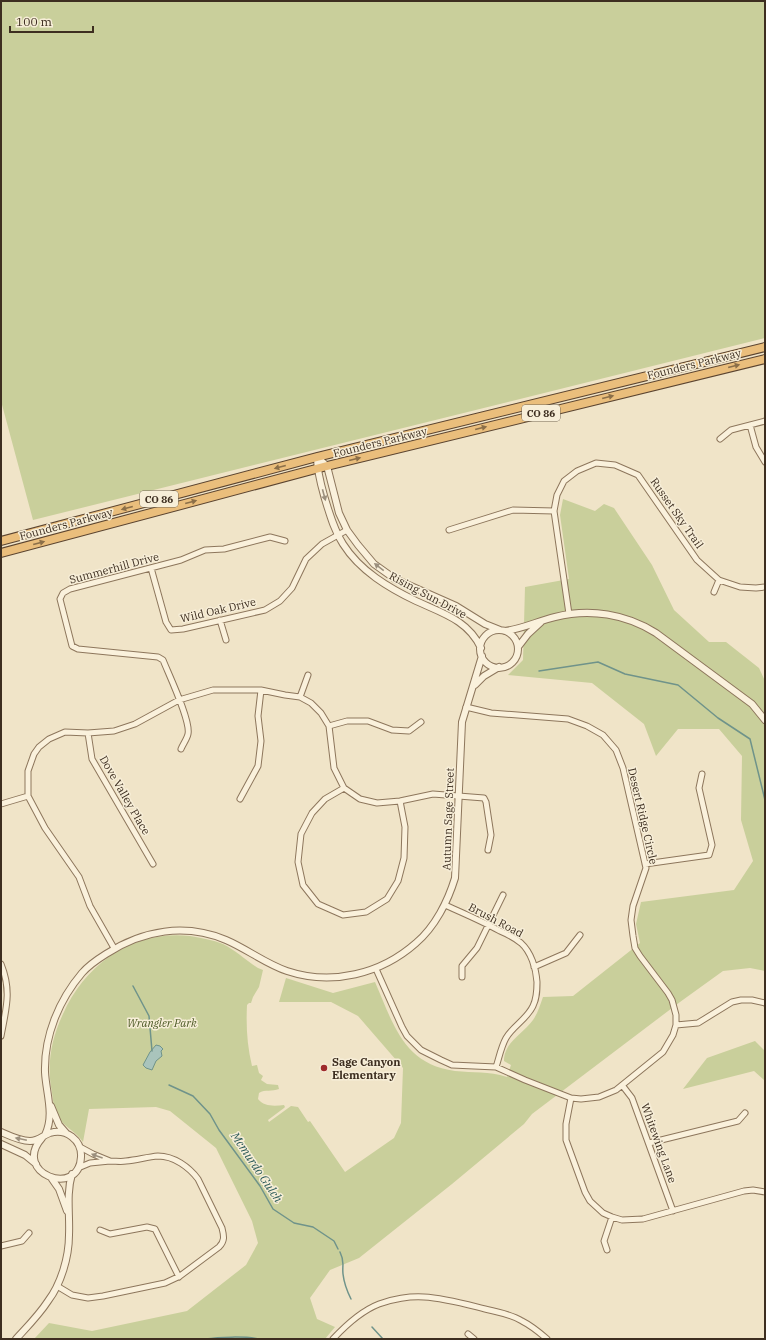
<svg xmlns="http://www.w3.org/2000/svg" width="766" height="1340" font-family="'IBM Plex Serif',serif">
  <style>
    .green { fill: #c9cf9b }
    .water { fill: #a9c4bc; stroke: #6f938a }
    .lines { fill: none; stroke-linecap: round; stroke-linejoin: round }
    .stream { stroke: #6f938a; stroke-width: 1.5 }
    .minor-casing { stroke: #8d765c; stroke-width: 7 }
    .tertiary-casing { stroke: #8d765c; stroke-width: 8 }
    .trunk-casing { stroke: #5b4430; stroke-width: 10 }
    .minor { stroke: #faf1dc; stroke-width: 5 }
    .tertiary { stroke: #faf1dc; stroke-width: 6 }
    .trunk { stroke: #eabe7c; stroke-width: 8 }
    .oneway { fill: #8b6f49 }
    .oneway2 { fill: #9c907e }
    .poi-dot { fill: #9e2a2b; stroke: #f7eed8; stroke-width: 1.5 }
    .labels { text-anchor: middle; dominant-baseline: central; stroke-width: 3; stroke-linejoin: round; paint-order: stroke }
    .shield { fill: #f7eed8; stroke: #756857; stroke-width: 1 }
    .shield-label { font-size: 10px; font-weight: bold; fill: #3d2e20 }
    .street-label { font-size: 11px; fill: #3d2e20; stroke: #f7eed8 }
    .park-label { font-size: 11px; font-style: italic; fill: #4d5a26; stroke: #f7eed8 }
    .poi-label { font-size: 11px; font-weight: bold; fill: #3d2e20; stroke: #f7eed8; text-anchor: start }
    .water-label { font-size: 12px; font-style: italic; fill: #2f5d5a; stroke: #f7eed8 }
  </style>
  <rect width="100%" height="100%" fill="#f0e4c8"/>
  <!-- green -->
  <path class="green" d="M1,1H765V338L33,520L1,401Z
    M563,499L595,511L604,504L614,508L652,565L674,610L709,642H726L759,668L765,681V971L750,968L723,971L680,1002L532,1114L524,1124L452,1184L359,1258L330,1270L310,1298L317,1319L335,1327L325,1339H34L49,1323L92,1331L187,1311L246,1265L258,1243L252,1221L216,1148L170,1111L156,1107L89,1109L83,1142C76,1131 62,1126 56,1114C53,1106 53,1096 51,1087C47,1062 52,1037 63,1014C86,963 133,930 190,936C201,938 213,940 223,944C235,950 247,961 258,968L263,970L259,987L253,997L251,1003H249L247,1005C246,1026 247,1045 252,1066L257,1065L259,1073L263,1076L261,1080L267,1084L278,1085L279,1089C272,1092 265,1089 259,1093L258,1099C264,1107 275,1106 284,1105L285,1107L284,1108L268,1120L269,1122L291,1106L298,1107L308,1122L310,1121L345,1172L394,1138L401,1123L403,1068L358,1016L331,1002H279L286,978L333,993L375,982C393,1023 403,1064 455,1071C474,1073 488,1071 507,1077L511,1065L504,1061C504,1042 523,1034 533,1020C538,1013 540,1005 543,997L573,996L640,943L636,924L641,902L734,890L753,861L741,820L742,756L719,729H678L656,756L644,724L592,683L508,675L523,660L525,587L569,579L560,515Z
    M755,1041L765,1051V1081L754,1071L683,1089L707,1058Z"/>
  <!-- water -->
  <path class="water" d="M156,1045L160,1046L163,1049L161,1051L162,1056L156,1061L152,1070L146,1068L143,1065L150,1052Z"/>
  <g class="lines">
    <!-- stream -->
    <path class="stream" d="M539,671L598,662L625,674L678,685L718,718L750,739L765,800
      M133,986L149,1016L152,1051
      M169,1085L193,1096L210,1114L219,1130L260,1186L273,1209L294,1223L313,1227L334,1241L338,1249
      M340,1252C345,1262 342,1264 343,1274C344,1283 347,1291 351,1299
      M372,1327L383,1339
      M205,1339C219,1337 245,1336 258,1339"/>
    <defs>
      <path id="minor" d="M750,425L756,447L765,462
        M720,439L731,430L765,421
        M449,530L513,510L554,511
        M151,568L166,622L171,630L183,629L265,610L280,601L292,588L306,559L322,544L347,530
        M714,592L719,580
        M569,614L554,511L557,495L564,481L577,471L596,463L615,465L638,475L697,560L719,580L740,587L756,588L765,587
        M220,620L226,640
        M300,697L308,675
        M329,726L347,721H368L392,730L409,731L421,722
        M88,733L92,759L153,864
        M181,749C183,744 187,739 188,734C191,721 169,675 163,660L158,657L78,649L72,646L60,599L63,593L70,589L181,560L205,550L224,549L270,537L285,541
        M344,788L325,799L312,813L301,834L298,862L303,885L318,904L343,915L366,912L387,899L398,881L404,858L405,827L400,801
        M240,799L258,766L261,741L258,716L261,690
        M1,804L28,796
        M645,864L709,855L712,845L699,788L702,774
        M445,905C463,913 482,921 500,931C507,934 515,938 521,943C531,952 536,968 537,982C537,990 537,998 533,1006C527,1019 513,1026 506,1038C501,1047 499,1058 496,1067
        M114,948L90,906L79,877L45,828L28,796V771L34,754L39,747L49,739L65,732L88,733L114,731L135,724L179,700L213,690H261L285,695L300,697L311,703L321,713L329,726L334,768L344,788L360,799L377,803L400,801L433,794L484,798L486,802L491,835L488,850
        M1,964C12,991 6,1009 1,1036
        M534,967L566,953L580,935
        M376,969L402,1027L407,1036L421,1050L441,1060L452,1065L496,1067L525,1080L571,1098L581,1099L599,1097L616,1090L663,1052L673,1035L676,1025V1015L672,1000L668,993L640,956L635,948L633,936L631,920L633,906L646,868L623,768L616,750L603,735L587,726L568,719L491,713L466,707
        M462,977V966L477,948L503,895
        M676,1025L698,1023L732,1002L741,1000H752L765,1003
        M622,1085L632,1098L673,1211
        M571,1098L566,1124V1140L585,1192L590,1201L603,1213L612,1217L622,1220L643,1219L744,1191L753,1190L765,1192
        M649,1143L738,1121L745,1113
        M78,1168L90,1163L110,1161L93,1154L80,1147
        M100,1230L110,1234L147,1227L155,1229L179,1277
        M1,1246L22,1241L29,1233
        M607,1250L604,1241L612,1217
        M57,1286L72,1295L88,1298L103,1296L165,1283L180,1276L219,1247C225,1241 224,1236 222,1228L198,1179C189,1167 174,1156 158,1156C147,1157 137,1160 126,1161C121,1162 116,1161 110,1161
        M468,1334L474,1339
        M333,1339C346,1325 361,1311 379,1304C392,1299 410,1296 424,1297C444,1298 465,1304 485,1309C497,1312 511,1314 522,1321C532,1326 539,1332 547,1339"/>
      <path id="tertiary" d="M317,457C317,472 321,485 325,499C330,515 334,530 343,544C360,571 389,588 416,601C442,613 468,620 481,648
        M317,457L327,466L339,513L347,530L358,545L374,564L395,579L456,606L485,624L500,630
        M480 649a19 19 0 1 1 38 0a19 19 0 1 1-38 0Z
        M505,631C522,629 538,621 555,617C590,608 626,614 656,633L752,704L765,720
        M518,647L528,634L541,622
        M475,685L484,676L499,667
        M51,1106L59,1125L66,1133
        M1,1132C10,1136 20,1141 30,1141C39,1141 43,1135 50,1133C66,1128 82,1140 81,1157C79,1199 11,1173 42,1138
        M45,1135C55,1115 46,1093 45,1072C44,1036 59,1000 82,973C89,965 98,959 106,954C143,930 185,923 226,940C247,949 266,964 287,971C332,986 381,974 416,943C435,927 448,901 455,878L462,722L482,656
        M1,1144L25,1155L36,1164
        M52,1179L59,1189L67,1211
        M16,1339C27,1327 39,1315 48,1301C61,1284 69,1257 69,1235C70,1215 66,1194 72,1174"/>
      <path id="trunk" d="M1,541L317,457L765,347
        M1,553L327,466L765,359"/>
    </defs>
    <!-- minor casing -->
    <use href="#minor" class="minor-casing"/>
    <!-- tertiary casing -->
    <use href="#tertiary" class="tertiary-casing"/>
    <!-- trunk casing -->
    <use href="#trunk" class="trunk-casing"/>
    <!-- minor -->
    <use href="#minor" class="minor"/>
    <!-- tertiary -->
    <use href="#tertiary" class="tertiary"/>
    <!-- trunk -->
    <use href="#trunk" class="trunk"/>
  </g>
  <!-- one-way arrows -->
  <defs><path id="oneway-solid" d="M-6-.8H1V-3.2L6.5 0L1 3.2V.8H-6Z"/></defs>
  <g class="oneway">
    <use href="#oneway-solid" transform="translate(734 366) rotate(-14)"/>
    <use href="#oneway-solid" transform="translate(608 397) rotate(-14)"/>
    <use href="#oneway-solid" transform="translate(481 428) rotate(-14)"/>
    <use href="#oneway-solid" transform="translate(355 459) rotate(-14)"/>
    <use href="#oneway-solid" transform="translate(280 467) rotate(165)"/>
    <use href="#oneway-solid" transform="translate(191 502) rotate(-15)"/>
    <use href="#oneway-solid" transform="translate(127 508) rotate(165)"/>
    <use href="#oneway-solid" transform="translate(39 543) rotate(-15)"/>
  </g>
  <g class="oneway2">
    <use href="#oneway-solid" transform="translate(324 495) rotate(75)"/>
    <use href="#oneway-solid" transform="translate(379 567) rotate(-142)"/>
    <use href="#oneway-solid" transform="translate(21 1139) rotate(-168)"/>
    <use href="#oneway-solid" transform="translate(97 1156) rotate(-160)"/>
  </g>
  <!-- markers -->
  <circle class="poi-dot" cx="324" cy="1068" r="4"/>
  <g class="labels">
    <!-- shield labels -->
    <g class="shield">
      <rect x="522" y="405" width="38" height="16" rx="3"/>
      <rect x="140" y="491" width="38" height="16" rx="3"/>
    </g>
    <g class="shield-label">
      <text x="541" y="413">CO 86</text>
      <text x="159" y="499">CO 86</text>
    </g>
    <!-- street labels -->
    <g class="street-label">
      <text transform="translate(694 364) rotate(-14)">Founders Parkway</text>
      <text transform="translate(380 442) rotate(-14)">Founders Parkway</text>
      <text transform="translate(677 513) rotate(55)">Russet Sky Trail</text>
      <text transform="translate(66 524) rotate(-15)">Founders Parkway</text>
      <text transform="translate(114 568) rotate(-15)">Summerhill Drive</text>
      <text transform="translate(428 595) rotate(28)">Rising Sun Drive</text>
      <text transform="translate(218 610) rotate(-13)">Wild Oak Drive</text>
      <text transform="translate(125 795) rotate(60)">Dove Valley Place</text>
      <text transform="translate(643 816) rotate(77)">Desert Ridge Circle</text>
      <text transform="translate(448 819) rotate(-88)">Autumn Sage Street</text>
      <text transform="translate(496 920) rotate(28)">Brush Road</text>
      <text transform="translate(659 1143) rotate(70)">Whitewing Lane</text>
    </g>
    <!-- park labels -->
    <g class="park-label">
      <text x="162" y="1023">Wrangler Park</text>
    </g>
    <!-- poi labels -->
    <g class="poi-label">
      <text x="332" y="1062">Sage Canyon<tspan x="332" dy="13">Elementary</tspan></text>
    </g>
    <!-- water labels -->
    <g class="water-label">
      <text transform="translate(257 1167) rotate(56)">Mcmurdo Gulch</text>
    </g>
  </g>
  <!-- border -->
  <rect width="766" height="1340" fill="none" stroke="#3d2e20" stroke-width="4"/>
  <!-- scale -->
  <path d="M10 26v6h83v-6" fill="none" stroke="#3d2e20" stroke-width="2"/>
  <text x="16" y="26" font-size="12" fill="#3d2e20" stroke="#f7eed8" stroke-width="3" paint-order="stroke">100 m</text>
</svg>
